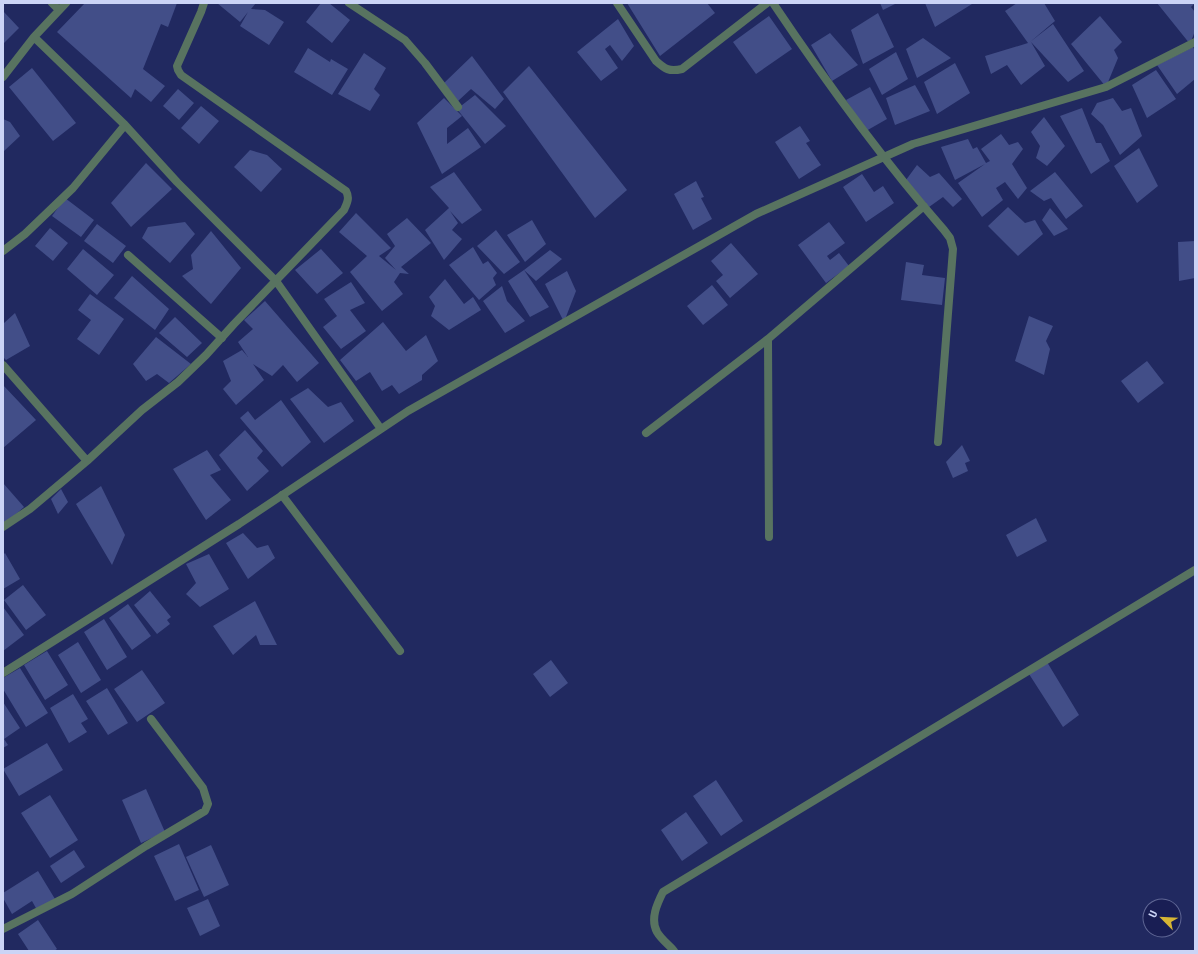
<svg xmlns="http://www.w3.org/2000/svg" width="1198" height="954" font-family="'Roboto Condensed',sans-serif">
  <style>
    .building { fill: #424e88 }
    .lines { fill: none; stroke-linecap: round; stroke-linejoin: round }
    .lane { stroke: #587360; stroke-width: 8 }
    .street { stroke: #587360; stroke-width: 8 }
  </style>
  <rect width="100%" height="100%" fill="#212960"/>
  <!-- building -->
  <path class="building" d="M85,3H177L168,27L161,24L143,69L165,86L151,102L135,89L131,98L57,32Z
    M217,3H256L251,9L265,10L284,22L269,45L240,26L248,12L240,22Z
    M321,3H329L350,20L332,43L306,22Z
    M627,3H707L715,13L660,56Z
    M880,3H897L883,10Z
    M925,3H971L972,4L935,27Z
    M1017,3H1044L1055,21L1030,42L1053,24L1084,71L1068,82L1031,42L1045,66L1021,85L1007,65L991,74L985,56L1028,43L1005,11Z
    M1157,3H1195L1191,7L1195,12V31L1190,44Z
    M3,11L19,28L3,44Z
    M878,13L894,47L863,64L851,30Z
    M769,16L792,49L756,74L733,42Z
    M1100,16L1122,42L1114,50L1118,58L1106,87L1071,44Z
    M618,19L634,46L622,61L610,45L605,49L618,68L601,81L577,52Z
    M830,33L858,65L832,81L811,45Z
    M923,38L951,58L917,78L906,49Z
    M1193,47L1195,51V79L1177,94L1157,65Z
    M308,48L330,62L331,59L348,69L332,95L294,72Z
    M896,52L908,79L882,95L869,69Z
    M364,53L386,68L374,89L380,95L370,111L338,94Z
    M472,56L504,99L495,109L471,89L458,101L444,83Z
    M955,63L970,93L937,114L924,82Z
    M529,66L627,190L595,218L503,92Z
    M32,68L76,123L53,141L9,87Z
    M1156,70L1176,99L1147,118L1132,85Z
    M915,85L930,111L895,125L886,98Z
    M870,87L887,119L866,131L846,100Z
    M178,89L194,103L179,120L163,106Z
    M475,95L506,126L485,144L457,109Z
    M444,98L462,116L447,128V144L468,128L481,147L442,174L417,123Z
    M1113,98L1122,111L1131,108L1142,136L1120,155L1103,125L1091,114L1097,103Z
    M201,106L219,121L199,144L181,128Z
    M1082,108L1096,143H1101L1110,161L1091,174L1060,116Z
    M1044,117L1065,146L1047,166L1036,158L1040,146L1031,132Z
    M3,119L10,122L20,136L3,152Z
    M800,126L810,141L806,143L821,165L799,179L775,142Z
    M1001,134L1009,145L1018,142L1023,149L1012,164L1027,188L1018,199L1005,182L996,188L1003,200L982,217L958,183L985,164L955,180L941,147L968,139L973,149L977,147L986,163L990,161L981,149Z
    M1139,148L1158,186L1137,203L1114,166Z
    M250,150L267,155L282,169L261,192L234,167Z
    M146,163L172,189L131,227L111,203Z
    M917,165L930,177L939,173L962,199L953,207L943,197L929,207L906,180Z
    M454,172L482,210L462,224L450,211L458,223L452,230L462,239L444,260L425,230L449,208L430,187Z
    M1055,172L1083,206L1066,219L1051,198L1044,201L1030,191Z
    M862,174L874,192L883,186L894,203L866,222L843,187Z
    M696,181L704,197L701,198L712,219L693,230L674,194Z
    M65,198L94,220L81,237L52,216Z
    M1008,207L1025,223L1035,220L1043,234L1018,256L988,226Z
    M1050,208L1068,229L1054,236L1042,220Z
    M356,213L391,248L379,256L396,270L385,258L395,246L387,234L407,218L431,243L401,267L409,274L400,273L394,282L403,294L382,311L350,272L367,256L339,232Z
    M532,220L546,244L525,262L507,235Z
    M185,222L195,234L170,263L142,238L148,227Z
    M829,222L845,243L827,256L830,260L839,253L849,266L826,283L798,245Z
    M97,224L126,246L113,263L84,241Z
    M50,228L68,243L53,261L35,246Z
    M496,230L520,262L504,274L477,246Z
    M211,231L241,268L211,304L182,276L193,269L191,255Z
    M1195,241V278L1179,281L1178,242Z
    M731,243L758,274L730,298L716,281L723,275L711,261Z
    M473,247L483,264L488,261L497,273L493,278L496,285L479,300L449,265Z
    M83,249L114,275L97,295L67,269Z
    M321,249L343,273L317,294L295,270Z
    M550,250L562,259L536,281L524,270Z
    M906,262L924,265L922,275L945,278L942,305L901,300Z
    M524,270L549,307L530,317L508,281Z
    M567,271L576,291L564,322L545,284Z
    M132,276L169,309L155,330L114,298Z
    M445,279L464,304L473,297L481,310L449,330L431,316L435,306L429,297Z
    M351,282L365,303L350,310L366,331L341,349L323,327L337,316L324,299Z
    M712,285L728,305L703,325L687,306Z
    M502,286L507,301L525,321L505,333L483,301Z
    M90,294L124,319L99,355L77,339L91,320L78,310Z
    M265,301L319,363L297,382L283,365L272,376L253,364L264,380L236,405L223,389L231,381L223,361L242,350L248,357L238,342L253,329L244,320Z
    M15,313L30,346L6,360L3,357V324Z
    M1029,316L1053,326L1046,341L1050,349L1044,375L1015,361Z
    M175,317L202,343L187,357L159,333Z
    M383,322L406,351L426,335L438,361L422,375V380L399,394L392,385L382,391L370,372L356,381L340,360Z
    M156,337L191,364L169,383L157,374L146,381L133,364Z
    M1147,361L1164,383L1138,403L1121,381Z
    M3,385L36,420L3,448Z
    M308,388L328,407L341,402L354,421L324,443L290,399Z
    M281,400L311,442L282,467L240,418L248,411L255,420Z
    M245,430L263,451L257,458L269,471L247,491L219,455Z
    M962,445L970,461L965,463L968,471L953,478L946,462Z
    M207,450L221,470L210,475L231,500L206,520L173,469Z
    M3,483L24,507L5,524L3,523Z
    M101,486L125,535L112,565L76,504Z
    M61,489L68,502L58,514L51,499Z
    M1036,518L1047,541L1017,557L1006,535Z
    M243,533L257,548L268,545L275,558L248,579L226,543Z
    M5,553L20,579L3,589V555Z
    M209,554L229,589L200,607L186,594L196,583L186,564Z
    M23,585L46,615L26,630L4,600Z
    M150,591L171,617L167,620L170,624L157,634L134,605Z
    M255,601L277,645H260L256,635L233,655L213,626Z
    M128,604L151,636L132,650L109,618Z
    M3,607L24,635L3,651Z
    M104,619L127,657L107,670L84,632Z
    M78,642L101,680L81,693L58,655Z
    M47,651L68,685L45,700L24,665Z
    M551,660L568,683L550,697L533,674Z
    M1047,662L1079,715L1063,727L1029,674Z
    M20,668L48,713L26,727L3,689V678Z
    M142,670L165,703L137,722L114,689Z
    M107,688L128,723L108,735L86,701Z
    M73,694L88,719L81,723L87,732L69,743L50,708Z
    M3,702L20,728L4,739L8,745L3,748Z
    M47,743L63,770L19,796L3,769Z
    M716,780L743,821L721,836L693,796Z
    M146,789L165,832L141,843L122,800Z
    M50,795L78,840L50,858L21,813Z
    M686,812L708,843L682,861L661,830Z
    M179,844L199,890L175,901L154,856Z
    M211,845L229,885L204,897L186,857Z
    M74,850L85,867L61,883L50,866Z
    M38,871L55,899L37,910L32,901L12,914L3,898V893Z
    M208,899L220,926L200,936L187,908Z
    M38,920L57,949L54,951H29L18,934Z"/>
  <g class="lines">
    <!-- lane -->
    <path class="lane" d="M282,495L400,651"/>
    <!-- street -->
    <path class="street" d="M52,3L59,10
      M349,3L405,40L425,63L458,107
      M617,3L656,61C665,69 669,72 682,69L767,3
      M773,3C826,82 882,159 944,230L950,238L953,249L938,442
      M34,37L125,125L177,182L276,281L381,429
      M3,77L34,37L66,3
      M3,251L25,234L73,188L125,125
      M128,255L222,338
      M3,365L87,461
      M646,433L768,339
      M3,527L30,509L87,461L142,410L178,382L206,355L234,324L344,210C347,203 350,198 346,191L181,75L178,70L177,66L201,12L204,3
      M769,537L768,339L924,206
      M3,673L239,524L408,411L756,214L913,144L1106,87L1195,42
      M3,929L72,894L146,846L205,811L208,804L203,788L151,719
      M674,951C669,945 661,939 657,932C650,919 657,904 663,892L1195,570"/>
  </g>
  <!-- border -->
  <rect width="1198" height="954" fill="none" stroke="#cbd4f6" stroke-width="8"/>
  <!-- north arrow -->
  <g transform="translate(1162 918) rotate(294)"><circle r="19" fill="#191e54" stroke="#606795"/>
  <path d="M0-3L7 15L0 10L-7 15Z" fill="#d6b534"/>
  <text y="-6" font-size="11" font-weight="bold" text-anchor="middle" fill="#cbd4f6">U</text>
  </g>
</svg>
